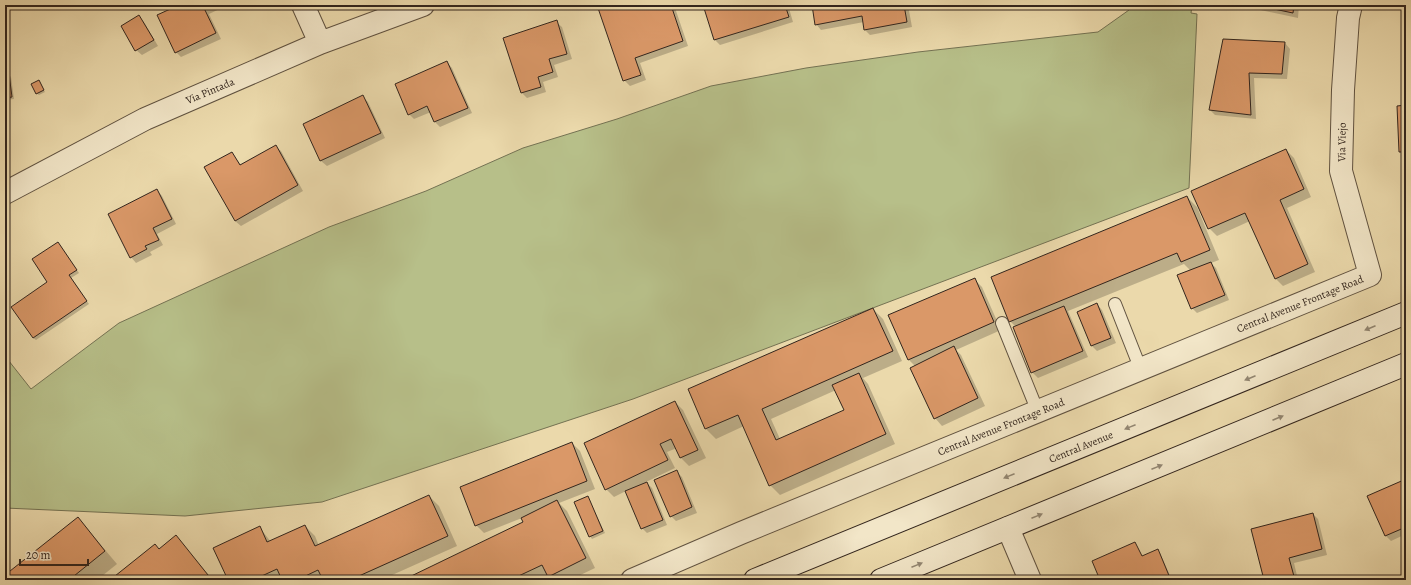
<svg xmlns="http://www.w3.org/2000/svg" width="1411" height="585" font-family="Alegreya,serif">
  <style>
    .green { fill: #b7bf89; stroke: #747253 }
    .shadow { fill: #0003; fill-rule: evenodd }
    .building { fill: #da9868; stroke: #32251d }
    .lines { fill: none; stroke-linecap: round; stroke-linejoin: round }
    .lane-casing { stroke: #605240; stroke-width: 14 }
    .street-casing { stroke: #605240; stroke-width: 24 }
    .secondary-casing { stroke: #32251d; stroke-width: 24 }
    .lane { stroke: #f2e6c8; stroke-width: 12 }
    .street { stroke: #f2e6c8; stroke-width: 22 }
    .secondary { stroke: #f2e6c8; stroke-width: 22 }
    .oneway { fill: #928672 }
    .labels { text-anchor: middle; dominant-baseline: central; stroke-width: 4; stroke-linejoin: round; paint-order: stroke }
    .street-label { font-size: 11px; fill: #32251d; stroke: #f2e6c8 }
  </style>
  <rect width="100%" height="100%" fill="#ebd9ab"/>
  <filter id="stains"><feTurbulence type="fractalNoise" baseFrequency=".005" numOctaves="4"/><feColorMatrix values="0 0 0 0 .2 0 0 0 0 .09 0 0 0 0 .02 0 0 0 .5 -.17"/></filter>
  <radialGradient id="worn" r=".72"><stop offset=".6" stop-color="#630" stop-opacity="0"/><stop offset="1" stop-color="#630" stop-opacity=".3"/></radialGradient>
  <!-- green -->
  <path class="green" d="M1129,5H1192L1191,13L1197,14L1189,188L633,399L322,502L185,516L5,508V356L31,389L119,323L329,227L426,191L523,148L617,119L711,86L806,68L918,52L1098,32L1129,10Z"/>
  <!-- shadow -->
  <path class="shadow" d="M177,5H228L209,14L221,39L181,57L176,52Z
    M609,5H674L688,46L640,63L646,80L630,86L624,80Z
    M704,5H788L793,22L720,45L715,40Z
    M813,5H908L912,27L870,35L865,30L864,22L821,30L816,24Z
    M924,5H972L927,8Z
    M1237,5H1299L1298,18Z
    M139,17L144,22L158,46L142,55L136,50Z
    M556,22L562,27L572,59L554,65L558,77L543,82L546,92L527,98L522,93L505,38Z
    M1223,40L1285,43L1290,49L1287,79L1254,78L1256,119L1215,115L1210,110Z
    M447,62L452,68L472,113L440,127L435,122L431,112L414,119L409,114Z
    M5,75H9L11,77L14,99L5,100Z
    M39,81L45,92L39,95L36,93Z
    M363,97L368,102L385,138L327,166L321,161L304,124Z
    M1406,106V157H1405L1400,151Z
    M275,146L281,151L303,191L241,226L235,221L232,153L241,165Z
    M1286,150L1294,158L1311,197L1287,208L1315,272L1283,286L1276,279L1250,221L1217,236L1209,228Z
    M157,190L162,196L176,224L157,234L163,245L150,252L152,255L136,263L131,257Z
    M1187,197L1197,207L1219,260L1211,263L1216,268L1229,300L1197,313L1192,308L1191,271L1184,264L1068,311L1088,357L1038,378L1032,372L1016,327L1010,321Z
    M60,245L79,273L71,278L89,304L36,340L33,338Z
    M974,279L982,287L1001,330L956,350L961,355L985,406L942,426L935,418L915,366L909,360L889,316Z
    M1097,304L1102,310L1116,343L1097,351L1092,346L1078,312Z
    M873,309L883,319L902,361L863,378L868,384L895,444L780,495L770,485L744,426L716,439L706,429L689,390ZM836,390L845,411L780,439L771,419Z
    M675,402L683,410L706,458L689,466L681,458L677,448L667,452L675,468L646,482L652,488L667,525L647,533L642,528L626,491L614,497L606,489Z
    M572,443L580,451L595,489L559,503L567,511L595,568L570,580H552L548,576L540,580H405L524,522L522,518L484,533L476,525Z
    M676,471L682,477L697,513L676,521L671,516Z
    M1406,480V534L1391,541L1385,535Z
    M429,496L439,506L457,546L381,580H229L260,528L271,542L305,526L315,536L319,546Z
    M588,498L605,533L592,539L590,536Z
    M1313,514L1318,519L1327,555L1294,563L1298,580H1265Z
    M78,518L117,564L97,580H5V577Z
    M176,537L213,580H112L159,550Z
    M1135,543L1143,557L1158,551L1160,553L1172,580H1102Z"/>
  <!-- building -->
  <path class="building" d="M176,5H212L204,8L216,33L175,53L157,15L177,6Z
    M606,5H671L683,41L635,58L641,75L623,81L598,8Z
    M703,5H785L789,17L714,40Z
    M812,5H904L907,22L864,30L862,16L815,25Z
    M1255,5H1294L1293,13Z
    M139,15L154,40L135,51L121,26Z
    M557,20L567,54L549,59L553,72L538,77L541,87L521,93L503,38Z
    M1223,39L1285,42L1282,74L1249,73L1251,115L1209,110Z
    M447,61L468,108L434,122L427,106L408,115L395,84Z
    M5,74H9L12,97L5,98Z
    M39,80L44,90L36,94L31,84Z
    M363,95L381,133L320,161L303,124Z
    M1406,105V152H1399L1397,106Z
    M276,145L298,185L235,221L204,167L232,152L240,165Z
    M1286,149L1304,189L1280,200L1308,264L1275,279L1245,213L1208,229L1191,191Z
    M157,189L172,219L153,228L159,240L145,246L147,249L130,258L108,214Z
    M1187,196L1210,250L1181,262L1177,253L1009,322L991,277Z
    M58,242L77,270L69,275L87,301L33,338L11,307L47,282L32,259Z
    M1211,262L1225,295L1191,309L1177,275Z
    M975,278L994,322L908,360L888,315Z
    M1097,303L1111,338L1091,346L1077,312Z
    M1064,306L1083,351L1031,373L1013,327Z
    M873,308L893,351L762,409L776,440L844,410L832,385L859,373L886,434L769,486L738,415L705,429L688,389Z
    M954,346L978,398L934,419L910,368Z
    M675,401L698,450L680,458L671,439L660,444L668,460L605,490L584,443Z
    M572,442L587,481L475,526L460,487Z
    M677,470L692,507L670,517L654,480Z
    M1406,479V527L1385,536L1367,496Z
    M647,482L663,520L641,529L625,491Z
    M429,495L448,536L350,580H323L318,570L297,580H282L277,569L253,580H228L213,548L260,526L267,542L305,525L315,546Z
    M588,496L603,531L589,537L574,502Z
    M557,500L586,558L548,577L542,565L510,580H403L523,522L521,518Z
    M1313,513L1322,549L1289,558L1295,580H1264L1251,529Z
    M78,517L105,551L69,580H5V575Z
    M176,535L212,580H110L155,544L159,549Z
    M1135,542L1142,556L1158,549L1170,578L1167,580H1100L1092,561Z"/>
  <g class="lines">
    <defs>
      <path id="lane" d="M1115,304L1141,370
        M1002,323L1038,412"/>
      <path id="street" d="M303,5L320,43
        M5,193L145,119L320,43L423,5
        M1008,528L1030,580
        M632,580L741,533L1370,275L1341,171L1343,90L1348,18L1351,5"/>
      <path id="secondary" d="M755,580L1406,313
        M881,580L1406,364"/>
    </defs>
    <!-- lane casing -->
    <use href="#lane" class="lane-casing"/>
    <!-- street casing -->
    <use href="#street" class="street-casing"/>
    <!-- secondary casing -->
    <use href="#secondary" class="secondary-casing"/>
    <!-- lane -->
    <use href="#lane" class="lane"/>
    <!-- street -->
    <use href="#street" class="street"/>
    <!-- secondary -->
    <use href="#secondary" class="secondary"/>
  </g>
  <!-- one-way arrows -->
  <defs><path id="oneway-solid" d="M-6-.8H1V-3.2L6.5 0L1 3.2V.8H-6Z"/></defs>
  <g class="oneway">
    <use href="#oneway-solid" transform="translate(1370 328) rotate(157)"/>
    <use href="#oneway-solid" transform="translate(1250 378) rotate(157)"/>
    <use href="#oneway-solid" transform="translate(1278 418) rotate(-23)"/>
    <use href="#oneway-solid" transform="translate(1130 427) rotate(158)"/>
    <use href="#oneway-solid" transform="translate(1157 467) rotate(-22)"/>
    <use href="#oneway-solid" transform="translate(1009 476) rotate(158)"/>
    <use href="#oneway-solid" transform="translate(1037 516) rotate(-22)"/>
    <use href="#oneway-solid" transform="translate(917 565) rotate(-22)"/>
  </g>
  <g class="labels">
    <!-- street labels -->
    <g class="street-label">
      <text transform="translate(210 91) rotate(-23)">Via Pintada</text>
      <text transform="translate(1342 142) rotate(-89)">Via Viejo</text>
      <text transform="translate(1300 304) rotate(-22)">Central Avenue Frontage Road</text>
      <text transform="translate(1001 427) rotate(-22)">Central Avenue Frontage Road</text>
      <text transform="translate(1081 447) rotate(-22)">Central Avenue</text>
    </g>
  </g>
  <!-- margin -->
  <rect width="1411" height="585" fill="none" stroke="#ebd9ab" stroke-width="20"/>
  <rect x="6" y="6" width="1399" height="573" fill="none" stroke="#32251d" stroke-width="2"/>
  <rect x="10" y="10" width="1391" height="565" fill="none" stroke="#32251d"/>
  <!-- scale -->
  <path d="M20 559v6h68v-6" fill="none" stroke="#32251d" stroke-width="2"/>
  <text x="26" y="559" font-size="12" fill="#32251d" stroke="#f2e6c8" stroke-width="3" paint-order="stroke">20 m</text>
  <rect width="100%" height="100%" filter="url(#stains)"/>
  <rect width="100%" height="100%" fill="url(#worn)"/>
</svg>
